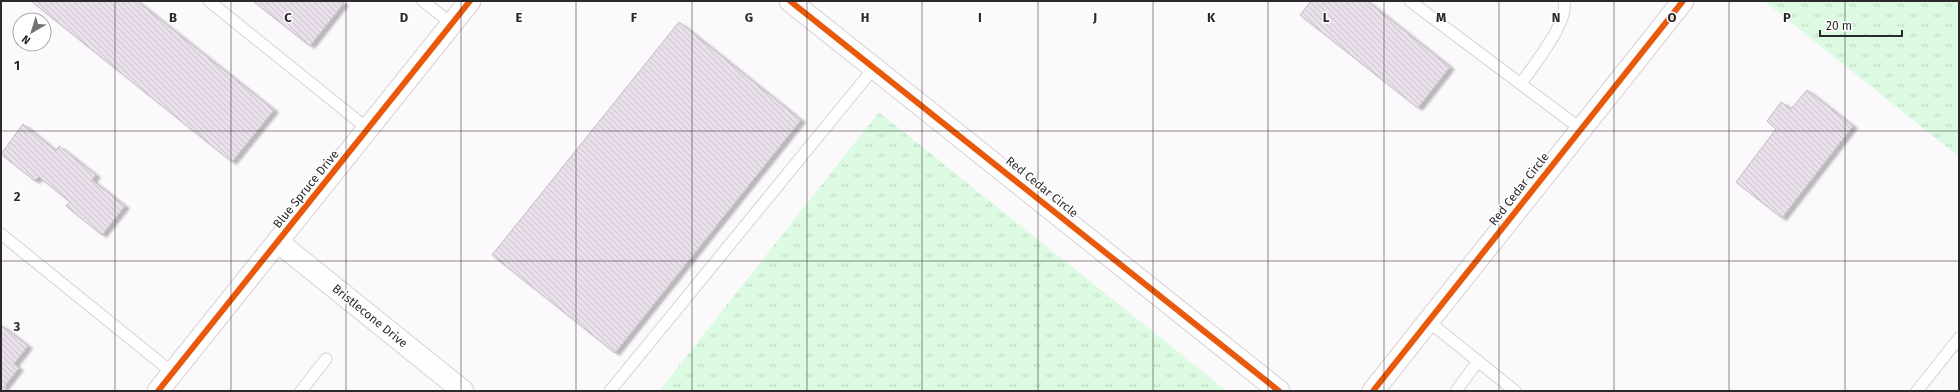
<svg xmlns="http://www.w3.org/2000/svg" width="1960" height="392" font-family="'Fira Sans',sans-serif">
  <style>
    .grass { fill: url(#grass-tufts) }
    .building { fill: url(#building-back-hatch); stroke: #c0bdc0; filter: url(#shadow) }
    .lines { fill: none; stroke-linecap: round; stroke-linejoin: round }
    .lane-casing { stroke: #d4d2d5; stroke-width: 13 }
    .street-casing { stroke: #d4d2d5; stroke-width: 23 }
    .lane { stroke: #fffeff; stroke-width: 11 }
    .street { stroke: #fffeff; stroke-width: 21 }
    .cycleway-casing { stroke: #fff; stroke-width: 8 }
    .cycleway { stroke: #e8590c; stroke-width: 6 }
    .grid { fill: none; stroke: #2c292c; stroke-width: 1; stroke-opacity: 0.55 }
    .labels { text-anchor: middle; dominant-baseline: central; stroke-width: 3; stroke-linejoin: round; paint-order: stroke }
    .street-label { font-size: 12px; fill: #2c292c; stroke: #fff }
    .grid-label { font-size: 13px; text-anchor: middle; font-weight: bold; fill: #2c292c; stroke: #fff; stroke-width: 3; stroke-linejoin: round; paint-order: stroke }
  </style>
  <defs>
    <pattern id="grass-tufts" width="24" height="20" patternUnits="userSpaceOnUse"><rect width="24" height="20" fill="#ddfbe2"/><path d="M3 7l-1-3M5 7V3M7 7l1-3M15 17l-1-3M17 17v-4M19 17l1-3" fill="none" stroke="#bed7c2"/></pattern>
    <pattern id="building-back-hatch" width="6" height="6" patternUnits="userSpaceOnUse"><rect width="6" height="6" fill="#eae0ec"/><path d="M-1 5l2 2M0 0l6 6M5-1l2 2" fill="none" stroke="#c9c0cb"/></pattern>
    <filter id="shadow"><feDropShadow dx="4.5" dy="2.5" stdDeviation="1" flood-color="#0004"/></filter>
  </defs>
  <rect width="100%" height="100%" fill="#fcf9fd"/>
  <!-- grass -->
  <path class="grass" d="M1764,1H1959V157Z
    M879,112L1227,391H659Z"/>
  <!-- building -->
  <path class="building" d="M31,1H137L274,110L232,162Z
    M253,1H340L344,3L310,46Z
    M1311,1H1367L1450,67L1418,108L1300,15Z
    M679,22L801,120L615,353L492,255Z
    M1807,90L1853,126L1782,218L1736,182L1776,129L1767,121L1781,102L1791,109Z
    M23,124L56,151L59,146L96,175L92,180L125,206L102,235L66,206L70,202L39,177L35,181L1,154Z
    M1,325L28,346L14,364L19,368L1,391Z"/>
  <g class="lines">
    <defs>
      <path id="lane" d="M209,1L368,129
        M423,1L452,24
        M1410,1L1581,129
        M1521,84C1533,65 1569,23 1564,1
        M1,234L173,373
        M1428,321L1515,391
        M301,391L326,359
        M610,391L874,68
        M1456,391L1478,361
        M1917,391L1959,338"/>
      <path id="street" d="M790,1L1279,391
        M278,242L463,391
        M158,391L470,1
        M1373,391L1683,1"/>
    </defs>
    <!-- lane casing -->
    <use href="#lane" class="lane-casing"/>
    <!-- street casing -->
    <use href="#street" class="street-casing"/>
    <!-- lane -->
    <use href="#lane" class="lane"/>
    <!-- street -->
    <use href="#street" class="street"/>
    <defs>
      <path id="cycleway" d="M790,1L1279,391
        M158,391L470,1
        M1373,391L1683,1"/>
    </defs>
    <!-- cycleway casing -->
    <use href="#cycleway" class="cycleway-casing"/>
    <!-- cycleway -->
    <use href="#cycleway" class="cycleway"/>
  </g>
  <!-- grid -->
  <path class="grid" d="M115,1V391M231,1V391M346,1V391M461,1V391M576,1V391M692,1V391M807,1V391M922,1V391M1038,1V391M1153,1V391M1268,1V391M1384,1V391M1499,1V391M1614,1V391M1729,1V391M1845,1V391M1,131H1959M1,261H1959"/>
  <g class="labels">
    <!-- street labels -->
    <g class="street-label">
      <text transform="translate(1042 187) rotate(39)">Red Cedar Circle</text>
      <text transform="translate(306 189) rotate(-51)">Blue Spruce Drive</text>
      <text transform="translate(1519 189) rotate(-52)">Red Cedar Circle</text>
      <text transform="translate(370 316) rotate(39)">Bristlecone Drive</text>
    </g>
  </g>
  <g class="grid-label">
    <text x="173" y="22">B</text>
    <text x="288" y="22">C</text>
    <text x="404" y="22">D</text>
    <text x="519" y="22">E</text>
    <text x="634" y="22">F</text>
    <text x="749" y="22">G</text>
    <text x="865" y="22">H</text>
    <text x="980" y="22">I</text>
    <text x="1095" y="22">J</text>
    <text x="1211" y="22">K</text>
    <text x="1326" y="22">L</text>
    <text x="1441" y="22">M</text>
    <text x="1556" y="22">N</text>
    <text x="1672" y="22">O</text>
    <text x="1787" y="22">P</text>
    <text x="17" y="70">1</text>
    <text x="17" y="201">2</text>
    <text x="17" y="331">3</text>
  </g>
  <!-- border -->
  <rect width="1960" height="392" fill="none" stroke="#2c292c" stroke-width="4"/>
  <!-- north arrow -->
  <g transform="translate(32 32) rotate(218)"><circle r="19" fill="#ffffff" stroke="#aba9ab"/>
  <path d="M0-3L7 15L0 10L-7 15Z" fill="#757275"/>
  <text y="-6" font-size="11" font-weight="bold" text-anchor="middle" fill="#2c292c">N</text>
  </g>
  <!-- scale -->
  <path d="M1820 30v6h82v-6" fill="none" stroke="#2c292c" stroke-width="2"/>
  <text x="1826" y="30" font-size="12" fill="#2c292c" stroke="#ffffff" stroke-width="3" paint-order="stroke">20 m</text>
</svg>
